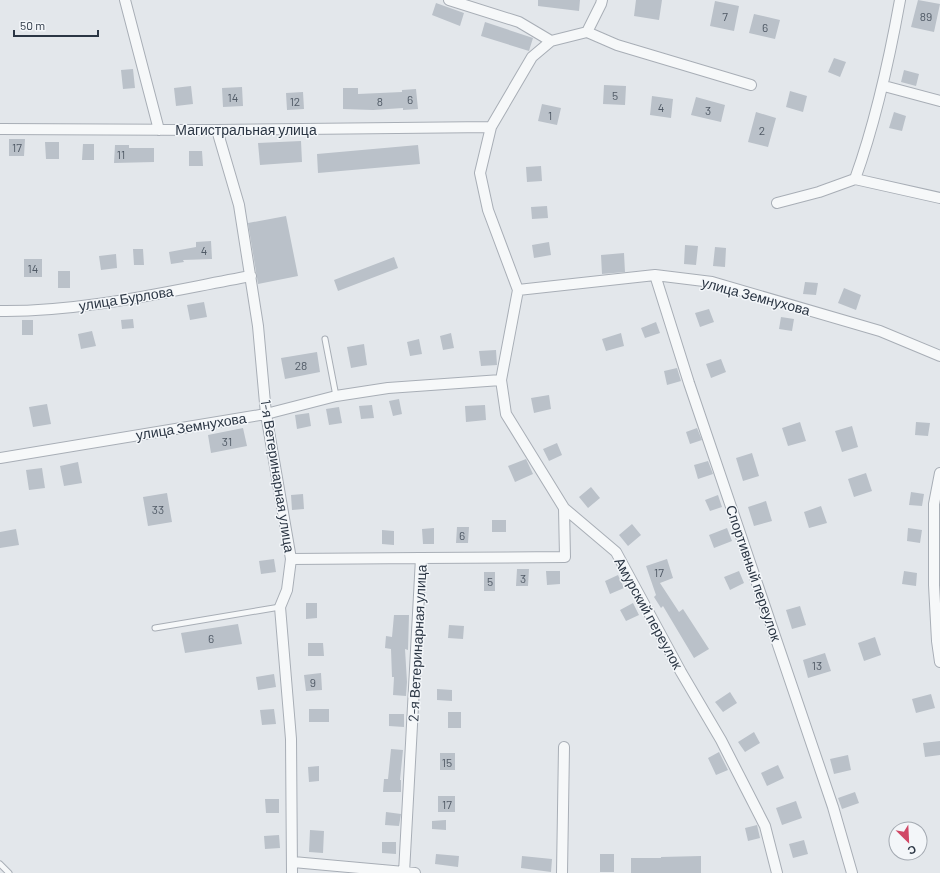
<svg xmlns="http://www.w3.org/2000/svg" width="940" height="873" font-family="Barlow,sans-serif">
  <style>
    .building { fill: #bac1c9 }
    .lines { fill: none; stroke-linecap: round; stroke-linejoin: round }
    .service-casing { stroke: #a8aeb6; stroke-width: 7 }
    .minor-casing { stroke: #a8aeb6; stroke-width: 12 }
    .service { stroke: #f6f8f9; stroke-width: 5 }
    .minor { stroke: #f6f8f9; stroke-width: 10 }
    .labels { text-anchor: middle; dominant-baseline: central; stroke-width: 3; stroke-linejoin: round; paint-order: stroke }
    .number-label { font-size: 12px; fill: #4f5965 }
    .street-label { font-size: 14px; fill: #2b3644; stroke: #f3f6f9 }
  </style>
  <rect width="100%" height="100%" fill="#e3e7eb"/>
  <!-- building -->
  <path class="building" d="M538,0H580L579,11L538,6Z
    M636,0H662L659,20L634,16Z
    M918,0L940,4L934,32L911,27Z
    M715,1L739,6L734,31L710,26Z
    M436,3L464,13L460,26L432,15Z
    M754,14L780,20L775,39L749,33Z
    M485,22L533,38L529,51L481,36Z
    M834,58L846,62L840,77L828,72Z
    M133,69L135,88L123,89L121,70Z
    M904,70L919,74L916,86L901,82Z
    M604,85L626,86L625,105L603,104Z
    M191,86L193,104L176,106L174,88Z
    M242,87L243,106L223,107L222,88Z
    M343,88H358V94L402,92V90L416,89L418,109L403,110V108L373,110L343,109Z
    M790,91L807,96L803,112L786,107Z
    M303,92L304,109L287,110L286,93Z
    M652,96L673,99L671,118L650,115Z
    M696,97L725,105L721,122L691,115Z
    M542,104L561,108L557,125L538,121Z
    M756,112L776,118L768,147L748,142Z
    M894,112L906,116L902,131L889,128Z
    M9,139H25L24,156H9Z
    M301,141L302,162L260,165L258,143Z
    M45,142H59V159H46Z
    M83,144H94V160H82Z
    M115,145H129V148H154V162L114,163Z
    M418,145L420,164L318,173L317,154Z
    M189,151H202L203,166H189Z
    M541,166L542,181L527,182L526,167Z
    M547,206L548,218L532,219L531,207Z
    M286,216L298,276L258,284L248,223Z
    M211,241L212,259L183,260L184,262L171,264L169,252L196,247V242Z
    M549,242L551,255L534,258L532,245Z
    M685,245L698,246L696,265L684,264Z
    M715,247L726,248L725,267L713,266Z
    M133,249H143L144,265H134Z
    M624,253L625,272L602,274L601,255Z
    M116,254L117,268L101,270L99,256Z
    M394,257L398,268L338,291L334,280Z
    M24,259H42V277H24Z
    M58,271H70V288H58Z
    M805,282L818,283L816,295L803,294Z
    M844,288L861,295L856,310L838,303Z
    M204,302L207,317L190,320L187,305Z
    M709,309L714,322L700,327L695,313Z
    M781,317L794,319L792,331L779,329Z
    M133,319L134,328L122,329L121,320Z
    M22,320H33V335H22Z
    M656,322L660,333L645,338L641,328Z
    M92,331L96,346L81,349L78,334Z
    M451,333L454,348L443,350L440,336Z
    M621,333L624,346L606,351L602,339Z
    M419,339L422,354L410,356L407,342Z
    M364,344L367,365L351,368L347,347Z
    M496,350L497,365L481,366L479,351Z
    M317,352L320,372L285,379L281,358Z
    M721,359L726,372L711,378L706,364Z
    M677,368L681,381L667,385L664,371Z
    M549,395L551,409L534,413L531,398Z
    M399,399L402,414L393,416L389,401Z
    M47,404L51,424L33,427L29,407Z
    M372,405L374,418L361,419L359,406Z
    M485,405L486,420L466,422L465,406Z
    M339,407L342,423L329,425L326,409Z
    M309,413L311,426L297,429L295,415Z
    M800,422L806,441L788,446L782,428Z
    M916,422L930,423L928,436L915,435Z
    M852,426L858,447L842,452L835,431Z
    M243,428L247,446L211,453L208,435Z
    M697,428L702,440L690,444L686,432Z
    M557,443L562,455L549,461L543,449Z
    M752,453L759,476L743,481L736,458Z
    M526,459L533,474L515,482L508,466Z
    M708,461L713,474L698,479L694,465Z
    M78,462L82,483L64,486L60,466Z
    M42,468L45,488L29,490L26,470Z
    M866,473L872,491L854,497L848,479Z
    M591,487L600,498L588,508L579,497Z
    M911,492L924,494L922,506L909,505Z
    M167,493L172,522L148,526L143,497Z
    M303,494L304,509L292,510L291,495Z
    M718,495L722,507L710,511L705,500Z
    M766,501L772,521L754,526L748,507Z
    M821,506L827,523L809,528L804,512Z
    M492,520H506V532H492Z
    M632,524L641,535L628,546L619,535Z
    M457,527H469L468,543H456Z
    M434,528V544H423L422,529Z
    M727,528L732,541L714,548L709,535Z
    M908,528L922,530L920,543L907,541Z
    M16,529L19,545L0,548V532Z
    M382,530L394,531V545L382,544Z
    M274,559L276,572L261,574L259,561Z
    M667,559L673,578L660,583L679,612L683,609L709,649L694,658L663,606L661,608L654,597L656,595L646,566Z
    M517,569H529L528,586H516Z
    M546,571H560V584L547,585Z
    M739,571L744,583L730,590L724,577Z
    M904,571L917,573L916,586L902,584Z
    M484,572H495V591H484Z
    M618,575L624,588L610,594L605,581Z
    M306,603H317V618L306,619Z
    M633,603L639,615L626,621L620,610Z
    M800,606L806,625L792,629L786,610Z
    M394,615H409L408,650L405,649L407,682L406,696L393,695L394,677H392L391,649L385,648L386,636L392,637Z
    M238,624L242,644L185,653L181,633Z
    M449,625L464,626L463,639L448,638Z
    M875,637L881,655L864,661L858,643Z
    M308,643H323L324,656H308Z
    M825,653L831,671L808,678L803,660Z
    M321,673L322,690L306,691L304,675Z
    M274,674L276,687L258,690L256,677Z
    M437,689L452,690V701L437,700Z
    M730,692L737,703L723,712L715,702Z
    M931,694L935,708L916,713L912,699Z
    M274,709L276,724L262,725L260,710Z
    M309,709H329V722H309Z
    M448,712H461V728H448Z
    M389,714H404V727L389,726Z
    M754,732L760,743L745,752L738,742Z
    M940,741V755L925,757L923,743Z
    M391,749L403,750L400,780H401V792H383L384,779H388Z
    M719,752L728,770L716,775L708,758Z
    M440,753H455V770H440Z
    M848,755L851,770L834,774L830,759Z
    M778,765L784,778L767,786L761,773Z
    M319,766V781L309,782L308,767Z
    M855,792L859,803L842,809L838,798Z
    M438,796H455V812H438Z
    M265,799H279V813H266Z
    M796,801L802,818L782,825L776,808Z
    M386,812L401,814L399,826L385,825Z
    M446,820V830L432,829V821Z
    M757,825L760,838L748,841L745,828Z
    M310,830L324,831L323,853L309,852Z
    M279,835L280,848L265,849L264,836Z
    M804,840L808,854L793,858L789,844Z
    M382,842H396V854L382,853Z
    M436,854L459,856L458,867L435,864Z
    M600,854H614V872H600Z
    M522,856L552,859L551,872L521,868Z
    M701,856V873H631V858H661V857Z"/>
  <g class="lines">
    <defs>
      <path id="service" d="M325,339L336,396
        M155,628L280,607
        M0,864L9,873"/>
      <path id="minor" d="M125,0L159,130
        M449,0L519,22L551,41
        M602,0L601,4L587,32L551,41L532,57L491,127L480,173L488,210L518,290L501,380L506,414L564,508L616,552L681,672L721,740L765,826L777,873
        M587,32L617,45L751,85
        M884,86L940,101
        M0,129L217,130L491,127
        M217,130L239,205L258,326L266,414L291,559L287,590L280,607L291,739L292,873
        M855,179C876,121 889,61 900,0
        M777,203L819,192L855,179L940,198
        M655,275L689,383L833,807L852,873
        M518,290L655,275L712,282L880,331L940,356
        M0,311C85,312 168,291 251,276
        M0,458L266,414L336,396L388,388L501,380
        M940,473L934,504V585L937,641L940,662
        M291,559L421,558
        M293,862L415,873
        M404,873L421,558L565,557L564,508
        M562,873L564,747"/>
    </defs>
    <!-- service casing -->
    <use href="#service" class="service-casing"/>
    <!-- minor casing -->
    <use href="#minor" class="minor-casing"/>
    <!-- service -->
    <use href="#service" class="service"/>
    <!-- minor -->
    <use href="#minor" class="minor"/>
  </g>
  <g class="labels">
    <!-- number labels -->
    <g class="number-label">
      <text x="725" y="16">7</text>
      <text x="926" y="16">89</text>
      <text x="765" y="27">6</text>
      <text x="615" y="95">5</text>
      <text x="233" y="97">14</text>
      <text x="410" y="99">6</text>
      <text x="295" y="101">12</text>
      <text x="380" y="101">8</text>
      <text x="661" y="107">4</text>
      <text x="708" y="110">3</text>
      <text x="550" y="115">1</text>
      <text x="762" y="130">2</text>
      <text x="17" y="147">17</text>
      <text x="121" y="154">11</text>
      <text x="204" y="250">4</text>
      <text x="33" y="268">14</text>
      <text x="301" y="365">28</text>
      <text x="227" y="441">31</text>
      <text x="158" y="509">33</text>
      <text x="462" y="535">6</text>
      <text x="659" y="572">17</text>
      <text x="523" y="578">3</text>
      <text x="490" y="581">5</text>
      <text x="211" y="638">6</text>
      <text x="817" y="665">13</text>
      <text x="313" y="682">9</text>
      <text x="447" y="762">15</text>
      <text x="447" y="804">17</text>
    </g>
    <!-- street labels -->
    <g class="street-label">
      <text x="246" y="129">Магистральная улица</text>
      <text transform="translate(756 296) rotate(15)">улица Земнухова</text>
      <text transform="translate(126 298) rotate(-9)">улица Бурлова</text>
      <text transform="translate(191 426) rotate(-9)">улица Земнухова</text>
      <text transform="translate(278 476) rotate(81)">1-я Ветеринарная улица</text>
      <text transform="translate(754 573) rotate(71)">Спортивный переулок</text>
      <text transform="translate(649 613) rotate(61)">Амурский переулок</text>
      <text transform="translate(417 643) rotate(-87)">2-я Ветеринарная улица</text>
    </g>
  </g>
  <!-- north arrow -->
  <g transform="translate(908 841) rotate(156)"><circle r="19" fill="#f3f6f9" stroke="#a3a9b1"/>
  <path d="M0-3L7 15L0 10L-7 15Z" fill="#d04866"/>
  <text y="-6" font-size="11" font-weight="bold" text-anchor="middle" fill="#2b3644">С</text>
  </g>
  <!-- scale -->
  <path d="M14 30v6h84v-6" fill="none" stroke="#2b3644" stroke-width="2"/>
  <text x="20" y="30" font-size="12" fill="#2b3644" stroke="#f3f6f9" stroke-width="3" paint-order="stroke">50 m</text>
</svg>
